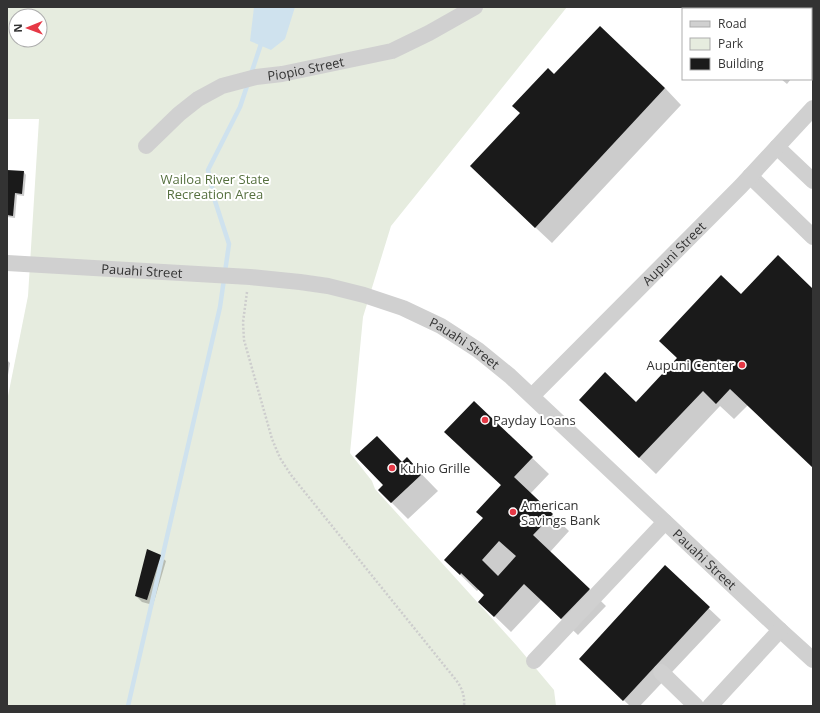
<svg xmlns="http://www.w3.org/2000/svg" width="820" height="713" font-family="'Open Sans',sans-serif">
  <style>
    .green { fill: #e6ecdf; fill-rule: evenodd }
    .water { fill: #cfe2ee }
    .shadow { fill: #0003 }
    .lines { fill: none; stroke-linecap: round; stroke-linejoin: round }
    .stream { stroke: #cfe2ee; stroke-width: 4.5 }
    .building { fill: #1a1a1a; fill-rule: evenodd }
    .path { stroke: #cdcdcd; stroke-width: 2.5; stroke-dasharray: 2 2; stroke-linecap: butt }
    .minor { stroke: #d0d0d0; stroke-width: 16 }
    .poi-dot { fill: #e63946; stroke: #fff; stroke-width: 1.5 }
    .labels { text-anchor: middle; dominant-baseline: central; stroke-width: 4; stroke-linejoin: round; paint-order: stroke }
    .street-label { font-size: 13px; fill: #333; stroke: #fff }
    .park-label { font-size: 13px; fill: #56703f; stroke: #fff }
    .poi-label { font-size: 13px; fill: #333; stroke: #fff; text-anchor: start }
  </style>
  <rect width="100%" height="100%" fill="#fff"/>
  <!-- green -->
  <path class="green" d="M7,7H567L391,226L363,317L350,453L372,481L375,489L517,646L554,690L556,706H7V401L28,296L39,119H7ZM16,16H40V40H16Z"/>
  <!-- water -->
  <path class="water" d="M254,7H295L285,39L271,50L250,41Z"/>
  <!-- shadow -->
  <path class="shadow" d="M705,7H813V55L811,58V9H707Z
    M781,79H791L787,84Z
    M665,88L681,105L552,243L488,183Z
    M7,171L24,172L26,175L24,196L17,195L15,218L7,217Z
    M813,290V467L748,405L734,419L720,406L656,474L597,417L636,403L741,296Z
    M7,360L10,363L7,381Z
    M474,402L549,474L530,494L569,531L550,552L606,606L578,635L541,600L511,632L480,602L485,595L479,589L477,591L445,560L484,519L502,486L462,449Z
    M407,459L438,491L408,519L379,490Z
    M160,556L166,561L153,605L142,602L136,596Z
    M665,567L721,620L640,706H630L592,670Z"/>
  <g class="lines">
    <!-- stream -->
    <path class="stream" d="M251,74L262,41
      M128,706L220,307L229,244L215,201L208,170L240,107L248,83"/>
  </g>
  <!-- building -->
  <path class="building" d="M704,7H813V31L811,34V9H707Z
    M600,26L665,88L535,228L470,166L520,113L512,106L548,68L554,74Z
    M7,170L24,171L22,194L15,193L13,216L7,215Z
    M778,255L813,289V468L730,389L716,404L703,391L639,458L579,400L605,372L636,402L677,358L659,341L721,275L741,294Z
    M474,401L533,457L514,477L553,514L533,535L590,589L561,619L524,584L494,617L478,602L484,595L461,573L460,575L444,560L483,518L476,512L501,485L444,432ZM499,541L516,556L498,576L482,560Z
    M377,436L402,462L407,457L422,474L391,503L378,490L383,485L355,456Z
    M147,549L161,555L147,600L135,596Z
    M665,565L710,607L623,701L579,659Z"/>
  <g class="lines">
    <!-- path -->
    <path class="path" d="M247,292L243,322L244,340L272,439L280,458L291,475L456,680C462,688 465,696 464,706"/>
    <!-- minor -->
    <g class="minor">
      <path id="s1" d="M146,146L179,114L198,99L222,86L256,77L282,74L392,51L429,33L475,7"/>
      <path d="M777,147L813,181"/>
      <path d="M750,176L813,237"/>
      <path id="s2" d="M7,263L250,277L300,282L328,286L364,295L403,308L441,326L478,350L510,376L780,630L813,660"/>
      <path id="s3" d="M532,396L741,186L813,108"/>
      <path d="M534,661L665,522"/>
      <path d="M661,672L696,706"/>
      <path d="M710,706L780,630"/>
    </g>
  </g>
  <!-- markers -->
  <g class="poi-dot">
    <circle cx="742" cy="365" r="4"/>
    <circle cx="485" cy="420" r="4"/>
    <circle cx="392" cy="468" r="4"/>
    <circle cx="513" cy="512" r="4"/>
  </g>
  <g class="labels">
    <!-- street labels -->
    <g class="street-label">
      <text stroke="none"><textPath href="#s1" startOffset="183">Piopio Street</textPath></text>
      <text stroke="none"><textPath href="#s3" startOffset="201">Aupuni Street</textPath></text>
      <text stroke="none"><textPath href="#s2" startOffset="135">Pauahi Street</textPath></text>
      <text stroke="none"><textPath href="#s2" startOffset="471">Pauahi Street</textPath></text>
      <text stroke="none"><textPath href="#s2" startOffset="795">Pauahi Street</textPath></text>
    </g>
    <!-- park labels -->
    <g class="park-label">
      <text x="215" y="179">Wailoa River State<tspan x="215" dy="15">Recreation Area</tspan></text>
    </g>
    <!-- poi labels -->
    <g class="poi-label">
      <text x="734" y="365" text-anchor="end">Aupuni Center</text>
      <text x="493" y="420">Payday Loans</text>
      <text x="400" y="468">Kuhio Grille</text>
      <text x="521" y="505">American<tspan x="521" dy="15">Savings Bank</tspan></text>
    </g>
  </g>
  <!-- border -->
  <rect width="820" height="713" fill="none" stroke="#333333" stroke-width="16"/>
  <!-- legend -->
  <rect x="682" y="8" width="130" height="72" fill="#ffffff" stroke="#adadad"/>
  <rect x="690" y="21" width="20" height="6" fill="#d0d0d0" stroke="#adadad"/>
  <text x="718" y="28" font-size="12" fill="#333333">Road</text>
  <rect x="690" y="38" width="20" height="12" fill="#e6ecdf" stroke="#adadad"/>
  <text x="718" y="48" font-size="12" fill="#333333">Park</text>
  <rect x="690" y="58" width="20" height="12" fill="#1a1a1a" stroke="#adadad"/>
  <text x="718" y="68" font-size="12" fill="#333333">Building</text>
  <!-- north arrow -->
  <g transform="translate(28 28) rotate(269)"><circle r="19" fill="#ffffff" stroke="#adadad"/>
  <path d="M0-3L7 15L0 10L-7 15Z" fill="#e63946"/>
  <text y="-6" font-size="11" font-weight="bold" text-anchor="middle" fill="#333333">N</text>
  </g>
</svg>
